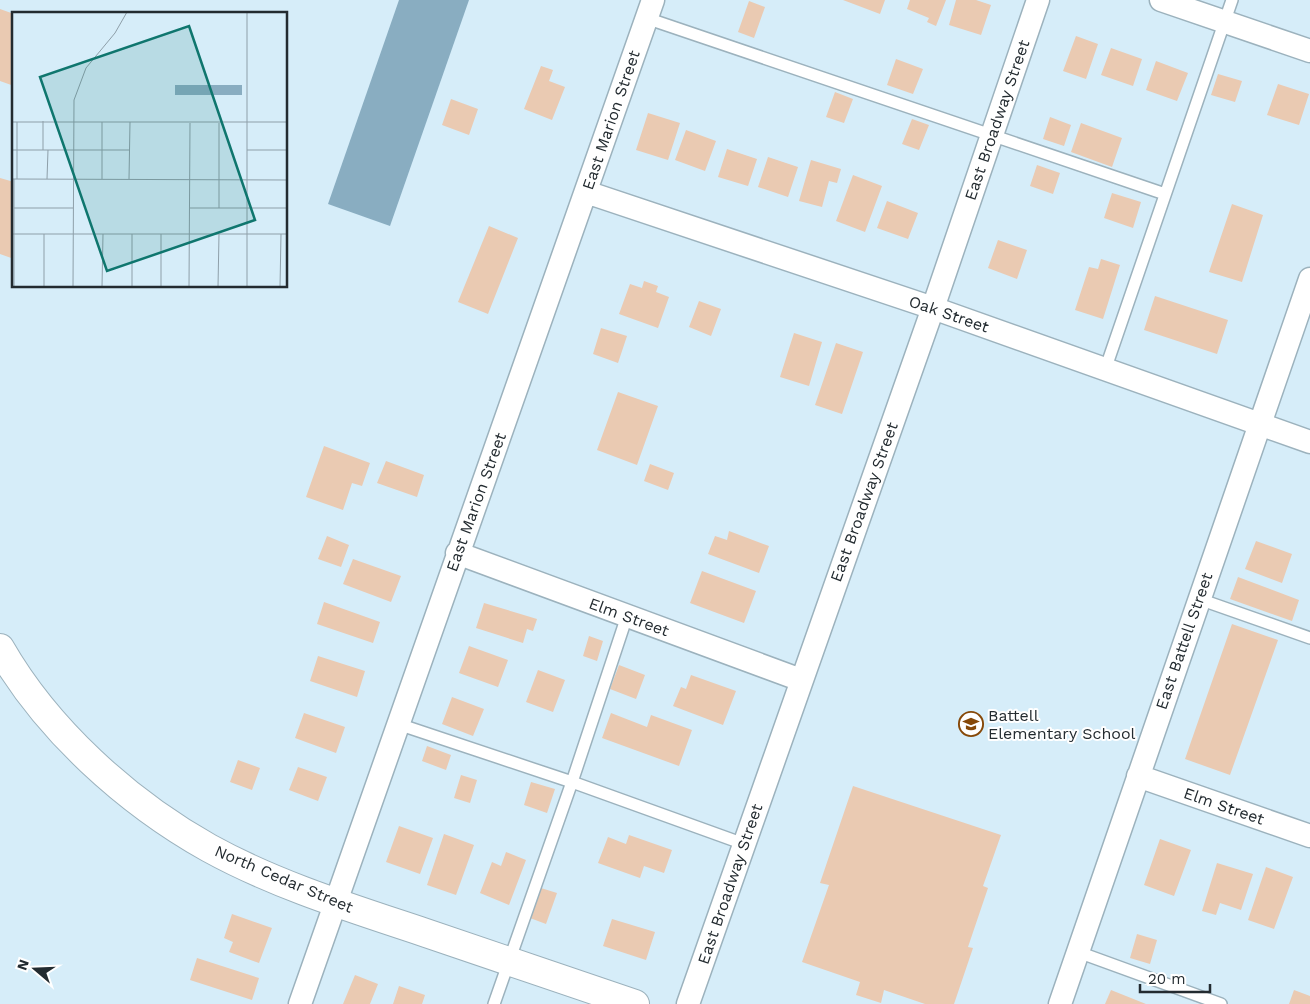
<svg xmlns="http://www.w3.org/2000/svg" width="1310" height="1004" font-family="'Work Sans',sans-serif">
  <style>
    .forest { fill: #89adc1 }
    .building { fill: #eacab2 }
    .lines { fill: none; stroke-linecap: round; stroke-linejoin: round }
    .lane-casing { stroke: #9cb2bd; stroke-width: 14 }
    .street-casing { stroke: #9cb2bd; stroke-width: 25 }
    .secondary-casing { stroke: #9cb2bd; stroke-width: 30 }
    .lane { stroke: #fff; stroke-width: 11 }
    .street { stroke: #fff; stroke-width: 22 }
    .secondary { stroke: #fff; stroke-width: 28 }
    .labels { text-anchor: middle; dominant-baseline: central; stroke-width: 4; stroke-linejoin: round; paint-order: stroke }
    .street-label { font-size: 16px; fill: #232b30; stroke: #fff }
    .poi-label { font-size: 16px; fill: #232b30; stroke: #fff; text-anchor: start }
    .inset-road { fill: none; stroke: #8e9fa9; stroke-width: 1 }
    .view { fill: #0f766e; fill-opacity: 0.15; stroke: #0f766e; stroke-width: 2.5 }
    .inset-edge { fill: none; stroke: #232b30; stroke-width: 2.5 }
  </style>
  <rect width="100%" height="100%" fill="#d6edf9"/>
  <!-- forest -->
  <path class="forest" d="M399,0H469L390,226L328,204Z"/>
  <!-- building -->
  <path class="building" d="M843,0H885L880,14Z
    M910,0H946L936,26L927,22L929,18L907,9Z
    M956,0H976L991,5L981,35L949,25Z
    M749,1L765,7L754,38L738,32Z
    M0,9L14,14V86L0,81Z
    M1076,36L1098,44L1086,79L1063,71Z
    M1111,48L1142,59L1133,86L1101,75Z
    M896,59L923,69L913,94L887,85Z
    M1156,61L1188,73L1177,101L1146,90Z
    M541,66L553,70L549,81L565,87L552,120L524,109Z
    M1218,74L1242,81L1235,102L1211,95Z
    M1278,84L1309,94L1299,125L1267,115Z
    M835,92L853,99L844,123L826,117Z
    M451,99L478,109L469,135L442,125Z
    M648,113L680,123L668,160L636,150Z
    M1050,117L1071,125L1064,146L1043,139Z
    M912,119L929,125L919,150L902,144Z
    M1081,123L1122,138L1112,167L1071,152Z
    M686,130L716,141L705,171L675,160Z
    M727,149L757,159L748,186L718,177Z
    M768,157L798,167L788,197L758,187Z
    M811,160L841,169L837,183L829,181L822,207L799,201Z
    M1037,165L1060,173L1053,194L1030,186Z
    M853,175L882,186L865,232L836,221Z
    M0,178L14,182V259L0,254Z
    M1112,193L1141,202L1133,228L1104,218Z
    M887,201L918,213L908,239L877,228Z
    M1232,204L1263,215L1242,282L1209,272Z
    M489,226L518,238L488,314L458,302Z
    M998,240L1027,250L1017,279L988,268Z
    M1101,259L1120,265L1103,319L1075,310L1089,267L1098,269Z
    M644,281L658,286L656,292L669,297L658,328L619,314L630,284L642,288Z
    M1155,296L1228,320L1217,354L1144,330Z
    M699,301L721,309L711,336L689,327Z
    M601,328L627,336L618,363L593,354Z
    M794,333L822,342L809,386L780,377Z
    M836,343L863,352L842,414L815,405Z
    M618,392L658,406L637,465L597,450Z
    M324,446L370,463L362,486L352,483L343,510L306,497Z
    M386,461L424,475L417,497L377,483Z
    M650,464L674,473L668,490L644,481Z
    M729,531L769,546L759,573L708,554L715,536L727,540Z
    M327,536L349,545L341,567L318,559Z
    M1256,541L1292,554L1282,583L1245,569Z
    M353,559L401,576L391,602L343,584Z
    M702,571L756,591L744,623L690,603Z
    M1238,577L1299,600L1292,621L1230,599Z
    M324,602L380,622L373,643L317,624Z
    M484,603L537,619L533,631L527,629L523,643L476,628Z
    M1232,624L1278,640L1230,775L1185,759Z
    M589,636L603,641L597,661L583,656Z
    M469,646L508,660L498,687L459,673Z
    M318,656L365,671L357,697L310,681Z
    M619,665L645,675L636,699L610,689Z
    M538,670L565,680L553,712L526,702Z
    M691,675L736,691L723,725L673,706L681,687L686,689Z
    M452,697L484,709L473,736L442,724Z
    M304,713L345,727L336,753L295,738Z
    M611,713L647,727L651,715L692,730L679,766L602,738Z
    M427,746L451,755L446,770L422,761Z
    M238,760L260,768L252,790L230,782Z
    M298,767L327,777L318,801L289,790Z
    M461,775L477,780L470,803L454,798Z
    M531,782L555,789L547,813L524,805Z
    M853,786L1001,835L983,886L988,888L968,947L973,948L954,1004H925L884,990L881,1003L856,995L860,982L802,962L829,885L820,883Z
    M399,826L433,838L420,874L386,862Z
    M444,834L474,845L456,895L427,885Z
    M629,835L672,850L664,873L644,866L640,878L598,863L608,837L626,844Z
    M1160,839L1191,850L1174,896L1144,885Z
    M506,852L526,860L509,905L480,893L492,862L501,866Z
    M1217,863L1253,874L1241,910L1220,903L1216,915L1202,911Z
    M1266,867L1293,877L1274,929L1248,920Z
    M541,888L557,893L546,924L530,918Z
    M232,914L272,928L259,963L229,952L233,942L224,938Z
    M612,919L655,932L646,960L603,946Z
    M1137,934L1157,940L1150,964L1130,958Z
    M197,958L259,978L252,1000L190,980Z
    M355,975L378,984L370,1004H343Z
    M399,986L425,995L422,1004H393Z
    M1111,990L1146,1004H1105Z
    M1294,990L1310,996V1004H1289Z"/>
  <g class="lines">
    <defs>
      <path id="lane" d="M646,18L1165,194
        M1105,370L1232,0
        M1199,599L1310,638
        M398,724L572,782L744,844
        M1078,952L1221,1004
        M494,1004L572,782L627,616"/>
      <path id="street" d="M1161,0L1310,51
        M586,192L933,308L1310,442
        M457,553L801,680
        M1138,776L1310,836
        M300,1004L653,0
        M688,1004L933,308L1038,0
        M1060,1004L1310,279"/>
      <path id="secondary" d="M0,648C47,730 127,802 209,848C276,885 351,908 423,932C494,956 564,980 635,1004"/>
    </defs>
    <!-- lane casing -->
    <use href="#lane" class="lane-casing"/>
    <!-- street casing -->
    <use href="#street" class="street-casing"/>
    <!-- secondary casing -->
    <use href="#secondary" class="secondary-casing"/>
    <!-- lane -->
    <use href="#lane" class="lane"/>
    <!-- street -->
    <use href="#street" class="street"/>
    <!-- secondary -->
    <use href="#secondary" class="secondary"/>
  </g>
  <!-- icons -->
  <defs>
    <symbol id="school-ring" viewBox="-11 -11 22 22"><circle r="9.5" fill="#fff" stroke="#864808" stroke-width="1.5"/><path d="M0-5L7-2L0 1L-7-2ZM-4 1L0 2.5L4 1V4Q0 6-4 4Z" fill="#864808"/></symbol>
  </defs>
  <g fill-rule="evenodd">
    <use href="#school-ring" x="957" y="710" width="28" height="28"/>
  </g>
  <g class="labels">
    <!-- street labels -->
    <g class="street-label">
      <text transform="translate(611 120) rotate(-71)">East Marion Street</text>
      <text transform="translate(997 120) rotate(-71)">East Broadway Street</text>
      <text transform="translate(949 314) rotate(19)">Oak Street</text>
      <text transform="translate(476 502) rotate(-70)">East Marion Street</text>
      <text transform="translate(864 502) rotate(-70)">East Broadway Street</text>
      <text transform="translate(629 617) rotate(20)">Elm Street</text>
      <text transform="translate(1184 641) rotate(-71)">East Battell Street</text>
      <text transform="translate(1224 806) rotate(19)">Elm Street</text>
      <text transform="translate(284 879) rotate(23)">North Cedar Street</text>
      <text transform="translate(730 884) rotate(-71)">East Broadway Street</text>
    </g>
    <!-- poi labels -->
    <g class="poi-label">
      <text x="988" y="715">Battell<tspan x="988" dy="18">Elementary School</tspan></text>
    </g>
  </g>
  <!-- overview -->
  <g transform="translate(12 12)">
    <rect width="275" height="275" fill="#d6edf9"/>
    <path d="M163,73H230V83H163Z" fill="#89adc1"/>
    <path class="inset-road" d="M0,110H275M5,110V167M207,111V196M0,138H117M31,138V109M235,138H275M0,167L275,168M2,167V275M35,167L36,138M90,167V110M117,167L118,110M2,196H61M178,196H275M0,222H275M32,222V275M61,275L62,88L74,56L103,21L115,0M90,275L91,222M120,275V222M149,275V222M177,275L178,111M206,275L207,222M235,275V0M268,275L269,222"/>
    <path class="view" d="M177,14L243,208L95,259L28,65Z"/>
    <rect width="275" height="275" class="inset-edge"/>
  </g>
  <!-- north arrow -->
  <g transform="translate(35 969) rotate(289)" stroke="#ffffff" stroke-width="4" paint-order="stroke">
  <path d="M0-4L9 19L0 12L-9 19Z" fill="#232b30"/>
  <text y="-8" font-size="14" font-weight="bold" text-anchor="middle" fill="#232b30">N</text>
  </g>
  <!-- scale -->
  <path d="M1140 984v8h70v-8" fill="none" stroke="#232b30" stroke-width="2.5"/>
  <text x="1148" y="984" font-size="15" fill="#232b30" stroke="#ffffff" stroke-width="4" paint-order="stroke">20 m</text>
</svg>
